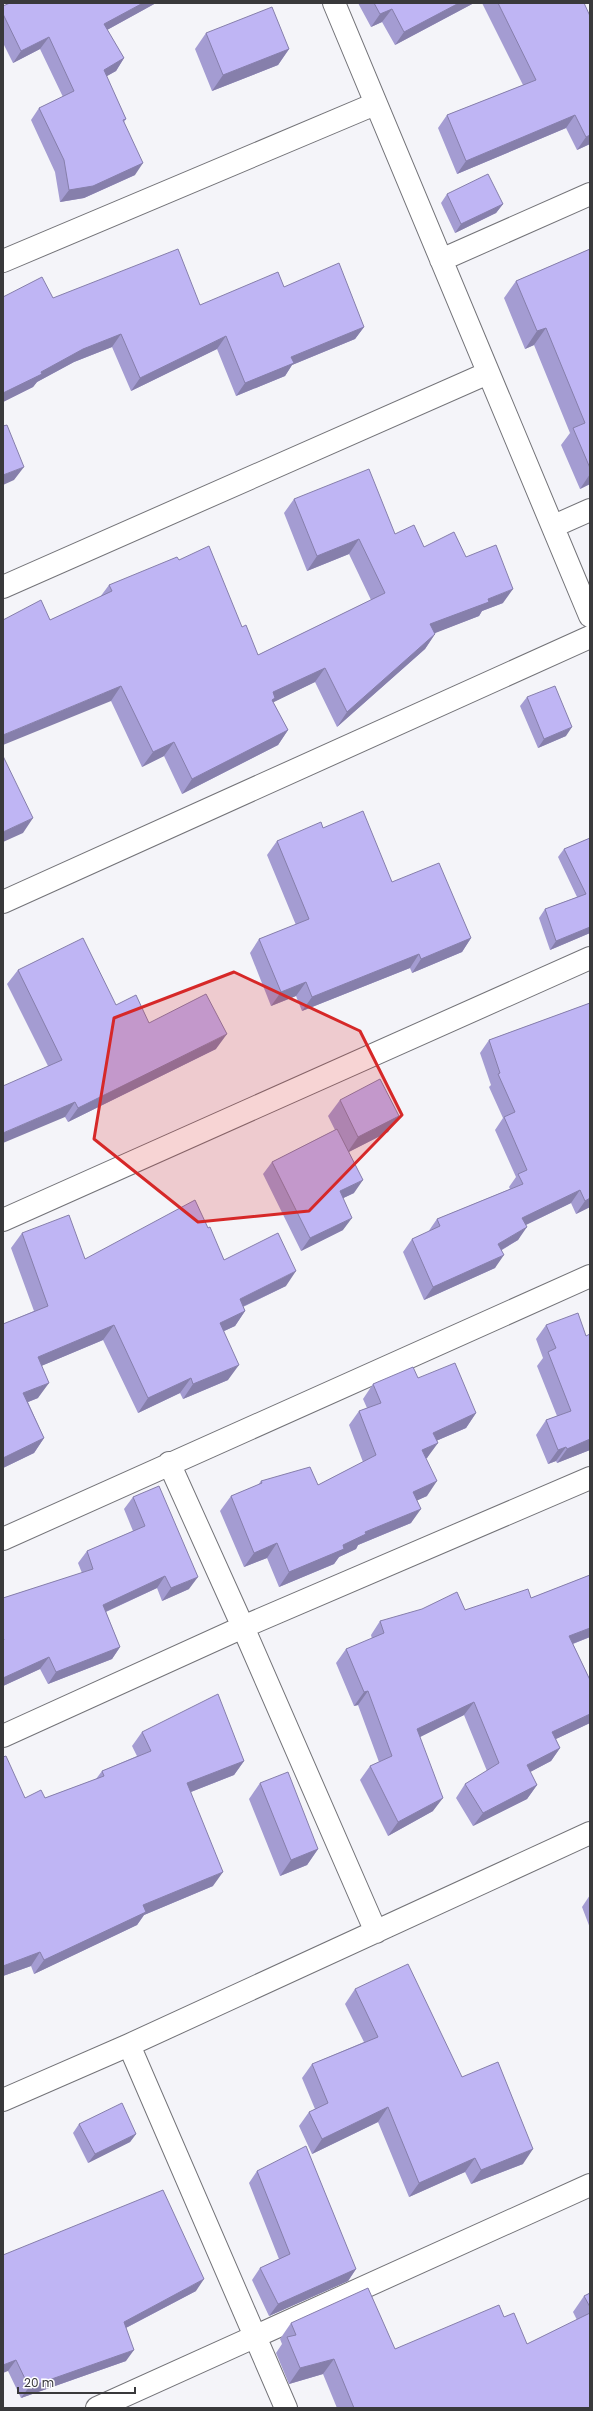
<svg xmlns="http://www.w3.org/2000/svg" width="593" height="2411" font-family="Poppins,sans-serif">
  <style>
    .lines { fill: none; stroke-linecap: round; stroke-linejoin: round }
    .minor-casing { stroke: #737378; stroke-width: 24 }
    .minor { stroke: #fff; stroke-width: 22 }
    .wall { fill: #a49cd2 }
    .shaded-wall { fill: #867fab }
    .building { fill: #bfb5f4; stroke: #867fab }
    .marked { fill: #d62828; fill-opacity: 0.2; stroke: #d62828; stroke-width: 3; stroke-linejoin: round }
  </style>
  <rect width="100%" height="100%" fill="#f4f4f9"/>
  <g class="lines">
    <defs>
      <path id="minor" d="M334,3L590,616
        M441,260L590,194
        M3,261L375,104
        M554,526L590,510
        M3,587L488,373
        M3,902L590,637
        M3,1220L590,958
        M169,1463L243,1627L376,1932
        M3,1539L590,1276
        M3,1736L243,1627L590,1478
        M129,2045L286,2408
        M3,2100L129,2045L590,1833
        M97,2408L590,2185"/>
    </defs>
    <!-- minor casing -->
    <use href="#minor" class="minor-casing"/>
    <!-- minor -->
    <use href="#minor" class="minor"/>
  </g>
  <!-- wall -->
  <path class="wall" d="M10,3H156L107,30L124,58L116,71L106,76L126,119L124,122L135,175L84,198L60,202L55,172L31,120L39,108L63,97L40,49L13,63L3,43V6Z
    M358,3H474L395,45L382,22L371,27Z
    M482,3H584L590,144L577,150L566,128L457,174L438,128L447,115L523,85Z
    M206,33L289,49L278,65L212,91L195,49Z
    M447,194L503,204L496,213L455,233L441,203Z
    M590,249V484L580,489L561,445L570,433L534,345L525,349L504,298L516,281Z
    M284,287L364,327L355,339L292,365L285,376L236,396L217,349L131,391L112,347L74,362L37,382L33,387L3,402V297L53,298L200,305Z
    M294,499L395,534L424,547L466,557L503,603L482,611L479,616L434,633L435,634L425,649L337,727L315,682L273,702L288,730L278,745L182,794L164,756L142,767L111,701L50,620L100,597L109,585L179,560L242,627L258,655L371,600L349,554L307,571L284,513Z
    M527,697L566,736L538,748L520,706Z
    M323,828L392,882L471,938L462,952L412,973L410,968L302,1011L296,996L271,1006L250,953L259,939L296,925L267,855L277,841Z
    M590,838V933L550,950L539,918L545,909L577,897L558,857L564,849Z
    M18,970L116,1005L149,1023L216,1049L68,1122L65,1117L48,1066L7,984Z
    M590,1003V1207L576,1214L571,1203L526,1225L518,1240L502,1250L495,1268L424,1300L403,1252L412,1239L428,1232L437,1219L510,1189L509,1187L516,1177L495,1130L503,1118L489,1087L491,1085L480,1053L489,1040Z
    M340,1100L399,1116L388,1132L348,1152L354,1193L343,1198V1230L301,1251L263,1174L272,1162L335,1130L328,1116Z
    M208,1228L224,1260L286,1286L243,1307L245,1311L235,1326L224,1331L228,1380L183,1399L180,1393L138,1413L103,1340L41,1366L38,1398L28,1402L44,1438L34,1453L3,1468V1324L34,1311L11,1248L22,1233L85,1259Z
    M546,1325L586,1336L590,1334V1450L557,1463L556,1461L548,1464L536,1435L546,1420L557,1416L537,1366L543,1358L536,1339Z
    M418,1378L476,1413L466,1428L436,1441L427,1458H426L427,1496L417,1500L411,1523L358,1545L356,1549L339,1557L334,1564L279,1587L267,1558L244,1567L220,1511L231,1496L258,1485L261,1481L318,1485L363,1462L349,1425L359,1411L367,1408L363,1399L373,1384Z
    M133,1497L189,1589L162,1601L157,1588L106,1612L120,1647L112,1659L48,1684L40,1669L3,1686V1598L82,1573L78,1563L87,1551L133,1531L124,1509Z
    M590,1575V1637L573,1644L590,1680V1723L556,1739L560,1748L551,1761L530,1772L537,1785L527,1799L473,1826L456,1798L465,1784L487,1771L464,1715L420,1737L433,1811L388,1836L360,1780L370,1766L379,1762L358,1705L354,1706L336,1663L346,1649L372,1639L371,1635L380,1621L465,1610L531,1598Z
    M142,1732L244,1761L234,1775L191,1792L213,1886L144,1915L137,1925L34,1974L31,1966L3,1976V1757L25,1798H45L96,1779L102,1771L137,1756L132,1746Z
    M260,1783L318,1849L307,1865L280,1876L249,1799Z
    M590,1895V1928L582,1907Z
    M355,1989L462,2077L523,2164L471,2184L465,2172L409,2197L378,2122L312,2154L299,2126L309,2112L315,2109L302,2078L312,2064L364,2042L345,2004Z
    M79,2124L136,2134L130,2142L88,2163L73,2133Z
    M257,2171L356,2269L348,2281L269,2316L252,2280L260,2268L279,2259L249,2183Z
    M3,2255L196,2291L126,2328V2361L21,2398L8,2371Z
    M590,2293V2408H337L323,2374L289,2384L276,2353L282,2344L280,2339L291,2323L395,2349L504,2317L527,2344L577,2320L573,2312L584,2296Z"/>
  <!-- shaded-wall -->
  <path class="shaded-wall" d="M143,3H156L96,36L104,24Z
    M459,3H474L395,45L404,32Z
    M392,9L382,22L371,27L380,14Z
    M49,37L40,49L13,63L21,51Z
    M289,49L278,65L212,91L223,75Z
    M124,58L116,71L95,83L104,70Z
    M575,115L566,128L457,174L466,161Z
    M590,135V144L577,150L586,137Z
    M143,163L135,175L84,198L60,202L69,190Z
    M503,204L496,213L455,233L461,224Z
    M364,327L355,339L292,365L285,376L236,396L245,383L291,357Z
    M546,328L534,345L525,349L537,331Z
    M121,334L112,347L74,362L37,382L33,387L3,402V393L41,372L83,349Z
    M226,336L217,349L131,391L140,378Z
    M24,467L14,480L3,485V475Z
    M590,474V484L580,489Z
    M359,539L349,554L307,571L317,556Z
    M513,589L503,603L482,611L479,616L420,639L430,624L488,599Z
    M435,634L425,649L337,727L347,712Z
    M325,668L315,682L272,703L265,713L273,692Z
    M121,686L111,701L3,745V735Z
    M572,727L566,736L538,748L544,739Z
    M288,730L278,745L182,794L192,779Z
    M174,742L164,756L142,767L153,752Z
    M33,818L23,833L3,842V832Z
    M590,927V933L550,950L556,941Z
    M471,938L462,952L412,973L421,959Z
    M419,954L410,968L302,1011L312,997Z
    M306,982L296,996L271,1006L281,992Z
    M227,1034L216,1049L68,1122L78,1108Z
    M75,1102L65,1117L3,1143V1133Z
    M399,1116L388,1132L347,1153L358,1137Z
    M363,1180L354,1193L331,1204L340,1191Z
    M580,1190L571,1203L513,1231L522,1218Z
    M590,1198V1207L576,1214L585,1201Z
    M352,1218L343,1230L301,1251L310,1238Z
    M527,1227L518,1240L489,1257L498,1244Z
    M504,1255L495,1268L424,1300L433,1287Z
    M296,1271L286,1286L229,1313L240,1299Z
    M245,1311L235,1326L209,1338L220,1323Z
    M114,1325L103,1340L27,1372L38,1357Z
    M239,1365L228,1380L183,1399L193,1384Z
    M191,1378L180,1393L138,1413L148,1398Z
    M49,1383L38,1398L13,1408L23,1393Z
    M476,1413L466,1428L422,1447L433,1433Z
    M44,1438L34,1453L3,1468V1458Z
    M590,1439V1450L557,1463L567,1449Z
    M438,1443L427,1458L412,1464L422,1450Z
    M566,1447L556,1461L548,1464L558,1450Z
    M437,1481L427,1496L403,1507L413,1492Z
    M421,1509L411,1523L358,1545L356,1549L339,1557L334,1564L279,1587L289,1572L343,1545L365,1532Z
    M277,1543L267,1558L244,1567L254,1553Z
    M165,1576L157,1588L94,1617L103,1605Z
    M198,1577L189,1589L162,1601L171,1588Z
    M590,1628V1637L559,1649L569,1636Z
    M120,1647L112,1659L48,1684L56,1672Z
    M49,1657L40,1669L3,1686V1678Z
    M368,1691L358,1705L354,1706L364,1692Z
    M474,1702L464,1715L408,1743L417,1729Z
    M590,1714V1723L543,1745L552,1732Z
    M560,1748L551,1761L517,1779L527,1765Z
    M244,1761L234,1775L178,1797L187,1783Z
    M537,1785L527,1799L473,1826L483,1813Z
    M443,1798L433,1811L388,1836L398,1822Z
    M318,1849L307,1865L280,1876L291,1860Z
    M223,1872L213,1886L144,1915L137,1925L34,1974L44,1960L143,1905Z
    M40,1952L31,1966L3,1976V1966Z
    M388,2107L378,2122L312,2154L322,2139Z
    M136,2134L130,2142L88,2163L95,2154Z
    M533,2149L523,2164L471,2184L481,2170Z
    M475,2158L465,2172L409,2197L419,2183Z
    M356,2269L348,2281L269,2316L278,2304Z
    M204,2279L196,2291L116,2333L124,2322Z
    M134,2350L126,2361L21,2398L29,2387Z
    M334,2359L323,2374L289,2384L300,2368Z
    M16,2360L8,2371L3,2373V2365Z"/>
  <!-- building -->
  <path class="building" d="M10,3H143L104,24L124,58L104,70L126,119L123,120L143,163L93,186L69,190L64,160L39,108L74,91L49,37L21,51L3,14V6Z
    M374,3H459L404,32L392,9L380,14Z
    M498,3H584L590,16V135L586,137L575,115L466,161L447,115L536,80Z
    M272,7L289,49L223,75L206,33Z
    M488,174L503,204L461,224L447,194Z
    M178,249L200,305L278,272L284,287L339,263L364,327L291,357L294,363L245,383L226,336L140,378L121,334L83,349L41,372L42,374L3,393V297L42,277L53,298Z
    M590,249V468L573,428L585,423L546,328L537,331L516,281Z
    M7,425L24,467L3,475V426Z
    M369,469L395,534L414,525L424,547L454,532L466,557L496,545L513,589L488,599L489,602L430,624L435,634L347,712L325,668L273,692L275,698L272,700L288,730L192,779L174,742L153,752L121,686L3,735V620L41,600L50,620L112,591L109,585L177,557L179,560L209,546L242,627L246,625L258,655L385,593L359,539L317,556L294,499Z
    M555,686L572,727L544,739L527,697Z
    M3,756L33,818L3,832Z
    M363,811L392,882L439,863L471,938L421,959L419,954L312,997L306,982L281,992L259,939L309,919L277,841L321,822L323,828Z
    M590,838V927L556,941L545,909L586,894L564,849Z
    M83,938L116,1005L136,995L149,1023L206,994L227,1034L78,1108L75,1102L3,1133V1086L62,1060L18,970Z
    M590,1003V1198L585,1201L580,1190L522,1218L527,1227L498,1244L504,1255L433,1287L412,1239L440,1226L437,1219L523,1184L518,1174L527,1170L504,1117L515,1112L498,1074L500,1073L489,1040Z
    M380,1079L399,1116L358,1137L340,1100Z
    M337,1129L363,1180L340,1191L352,1218L310,1238L272,1162Z
    M195,1200L208,1228L210,1227L224,1260L278,1233L296,1271L240,1299L245,1311L220,1323L239,1365L193,1384L191,1378L148,1398L114,1325L38,1357L49,1383L23,1393L44,1438L3,1458V1324L48,1306L22,1233L69,1215L85,1259Z
    M578,1313L586,1336L590,1334V1439L567,1449L566,1447L558,1450L546,1420L571,1411L548,1352L556,1348L546,1325Z
    M455,1363L476,1413L433,1433L438,1443L422,1450L437,1481L413,1492L421,1509L365,1532L366,1534L343,1545L344,1549L289,1572L277,1543L254,1553L231,1496L262,1483L261,1481L310,1467L318,1485L376,1455L359,1411L381,1403L373,1384L413,1367L418,1378Z
    M159,1486L198,1577L171,1588L165,1576L103,1605L120,1647L56,1672L49,1657L3,1678V1641L4,1640L3,1637V1598L93,1569L87,1551L145,1526L133,1497Z
    M590,1575V1628L569,1636L590,1680V1714L552,1732L560,1748L527,1765L537,1785L483,1813L465,1784L499,1763L474,1702L417,1729L443,1798L398,1822L370,1766L392,1756L368,1691L364,1692L346,1649L384,1633L380,1621L422,1609L457,1592L465,1610L528,1589L531,1598Z
    M218,1694L244,1761L187,1783L223,1872L143,1905L146,1912L44,1960L40,1952L3,1966V1757L6,1756L25,1798L41,1790L45,1798L104,1776L102,1771L151,1751L142,1732Z
    M288,1772L318,1849L291,1860L260,1783Z
    M408,1964L462,2077L498,2062L533,2149L481,2170L475,2158L419,2183L388,2107L322,2139L309,2112L328,2103L312,2064L378,2037L355,1989Z
    M122,2103L136,2134L95,2154L79,2124Z
    M306,2146L356,2269L278,2304L260,2268L290,2254L257,2171Z
    M163,2190L204,2279L124,2322L134,2350L29,2387L16,2360L3,2365V2255Z
    M368,2288L395,2349L499,2305L504,2317L514,2313L527,2344L590,2313V2408H354L334,2359L300,2368L287,2337L296,2335L291,2323Z
    M590,2293V2307L584,2296Z"/>
  <!-- marked area -->
  <path class="marked" d="M234,972L360,1031L402,1115L309,1211L198,1222L94,1139L114,1018Z"/>
  <!-- border -->
  <rect width="593" height="2411" fill="none" stroke="#39393b" stroke-width="8"/>
  <!-- scale -->
  <path d="M18 2387v6h117v-6" fill="none" stroke="#39393b" stroke-width="2"/>
  <text x="24" y="2387" font-size="12" fill="#39393b" stroke="#ffffff" stroke-width="3" paint-order="stroke">20 m</text>
</svg>
